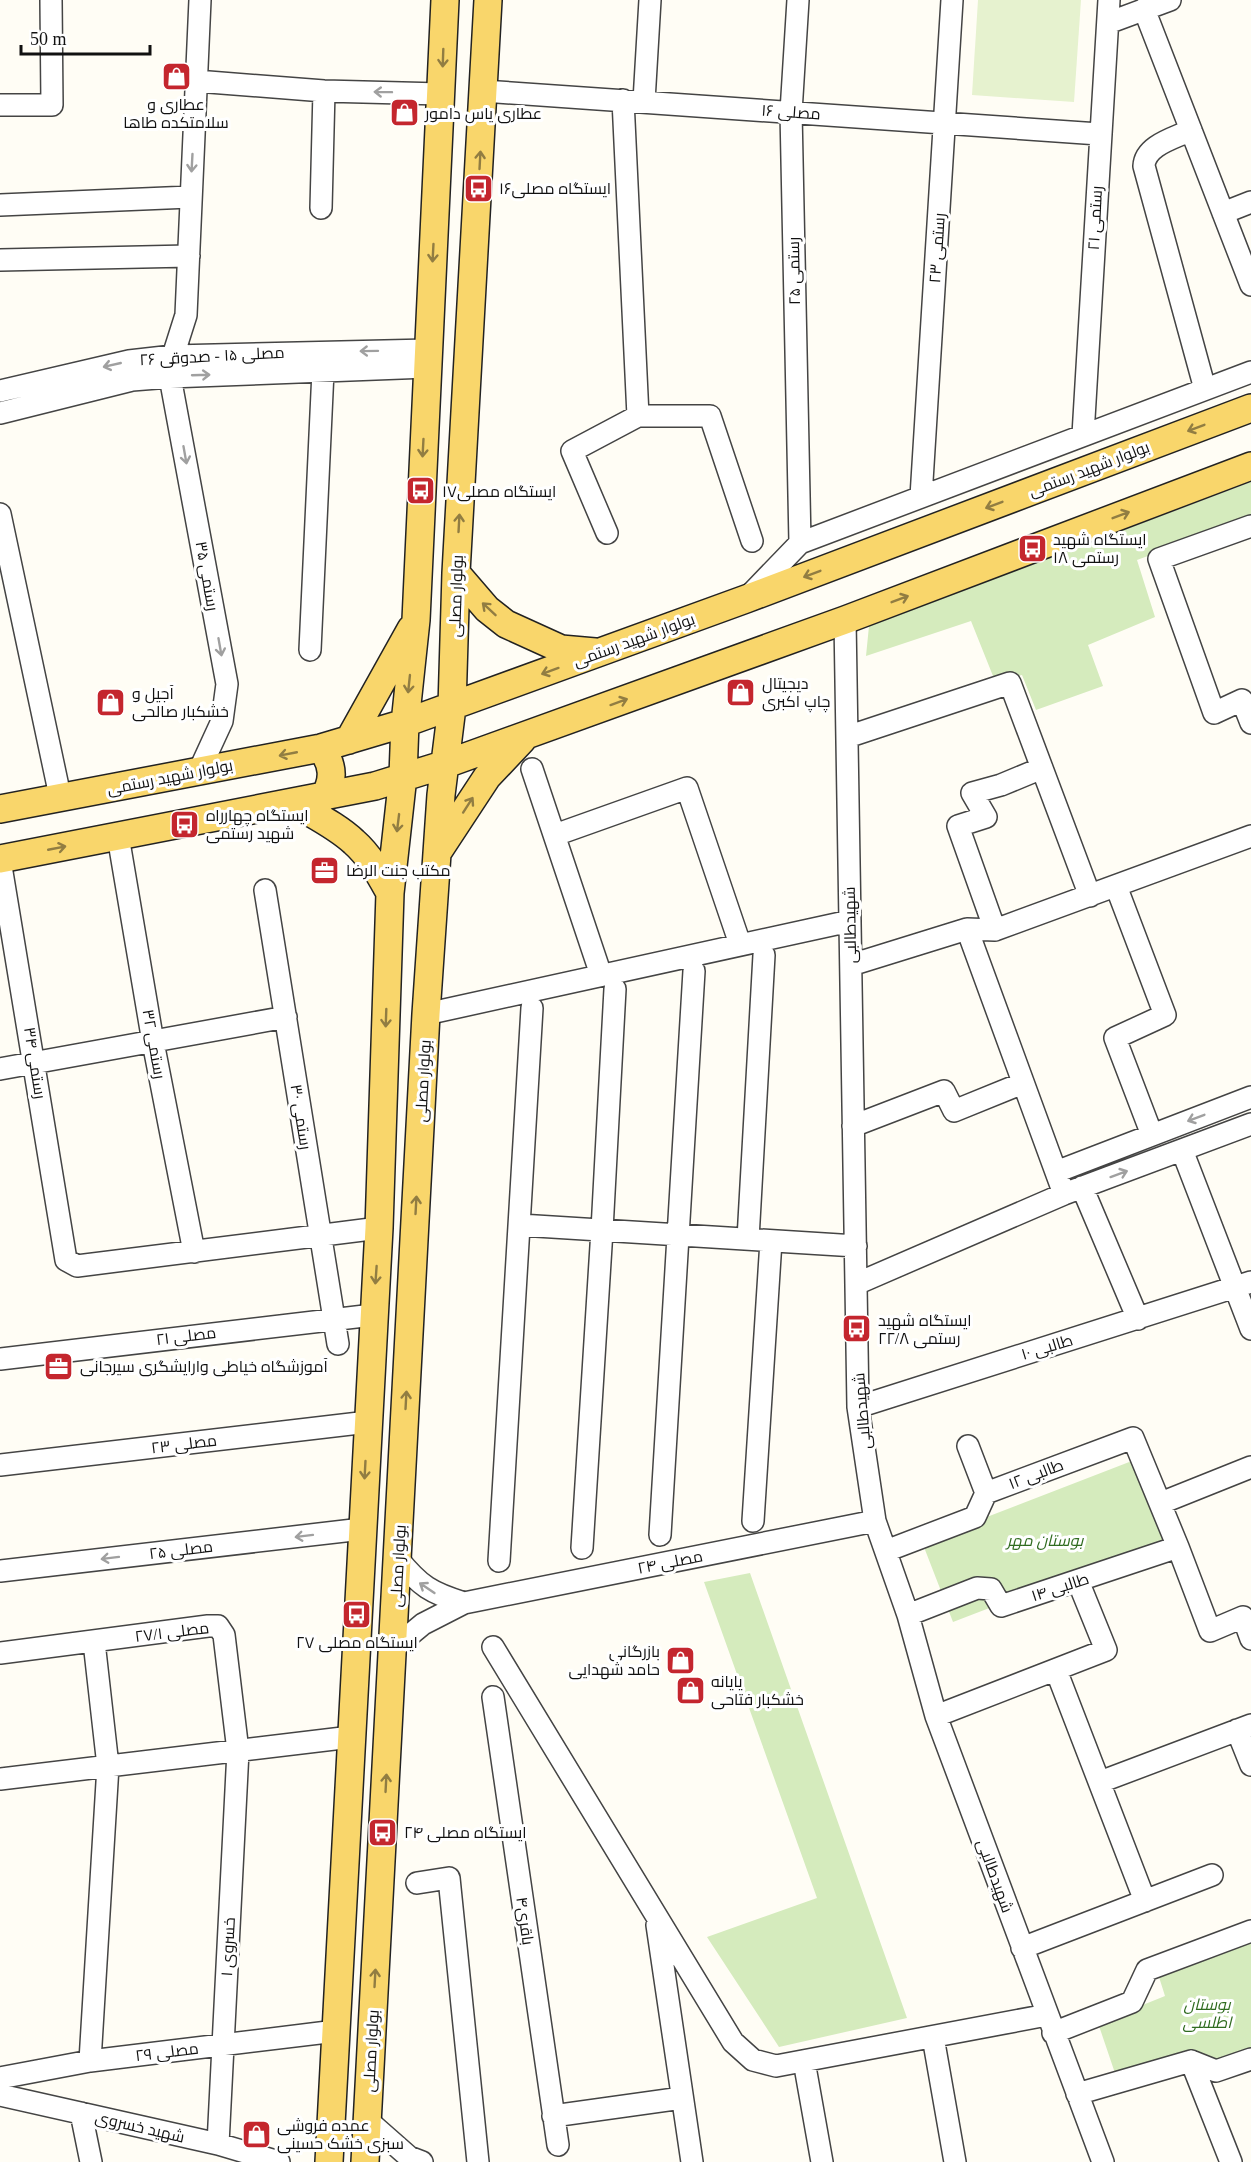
<svg xmlns="http://www.w3.org/2000/svg" width="1251" height="2162" font-family="'Times New Roman',Cairo,serif">
  <style>
    .park { fill: #d5ebbd }
    .pitch { fill: #e6f2cf }
    .lines { fill: none; stroke-linecap: round; stroke-linejoin: round }
    .minor-casing { stroke: #444; stroke-width: 24 }
    .major-casing { stroke: #222; stroke-width: 30 }
    .minor { stroke: #fff; stroke-width: 21 }
    .major { stroke: #f9d66b; stroke-width: 27 }
    .oneway { stroke: #917d42 }
    .oneway2 { stroke: #a0a0a0 }
    .labels { text-anchor: middle; dominant-baseline: central; stroke-width: 6; stroke-linejoin: round; paint-order: stroke }
    .poi-label { font-size: 16px; fill: #111; stroke: #fff; text-anchor: start }
    .street-label { font-size: 16px; fill: #111; stroke: #fff }
    .park-label { font-size: 16px; font-style: italic; fill: #2f6b1f; stroke: #fff }
  </style>
  <rect width="100%" height="100%" fill="#fffdf5"/>
  <!-- park -->
  <path class="park" d="M1251,482V518L1137,560L1155,617L1088,645L1103,686L1036,710L1022,675L995,681L971,621L866,656L869,626Z
    M1137,1459L1169,1539L953,1622L922,1542Z
    M750,1573L907,2018L779,2047L707,1937L817,1898L704,1582Z
    M1251,1941V2054L1117,2079L1098,2023L1165,1996L1159,1977Z"/>
  <!-- pitch -->
  <path class="pitch" d="M978,0H1081L1074,102L972,95Z"/>
  <g class="lines">
    <defs>
      <path id="minor" d="M798,0L791,112L800,543
        M1144,9L1251,285
        M1108,23L1170,0
        M196,81L324,91L441,94
        M483,91L1099,134
        M623,100L638,416
        M644,101L650,0
        M0,105H52L51,0
        M1191,130C1175,138 1145,145 1144,166L1205,389
        M0,205L190,197
        M321,208L324,91
        M1223,213L1251,202
        M0,260L189,256
        M173,356L186,315L200,0
        M170,377L227,684L222,721L199,771
        M0,391L129,361L173,356L428,350
        M0,413L132,380L170,377L427,367
        M1083,435L1109,0
        M921,497L952,0
        M0,514L60,796
        M1251,526L1159,559L1214,713L1242,700L1251,723
        M607,533L572,451L638,416H710L752,541
        M748,597L800,543L1251,372
        M845,620L858,1407L875,1521L908,1615L936,1716L1103,2162
        M310,650L323,371
        M847,737L1010,683L1090,896
        M532,769L601,975
        M555,835L687,788L740,944
        M118,836L153,1042L194,1252
        M0,860L66,1260L77,1266L379,1228
        M1116,886L1165,1015L1115,1038L1152,1135
        M265,890L338,1344
        M967,929L1064,1194
        M995,930L958,826L986,817L972,793L1001,785L1042,768
        M851,965L967,929L995,930L1251,836
        M426,1014L850,921
        M0,1069L286,1017
        M853,1126L944,1091L954,1111L1023,1083
        M1182,1150L1251,1329
        M1056,1172L1251,1097
        M1082,1187L1138,1319
        M520,1225L856,1246
        M748,1239L764,955
        M856,1284L1064,1194L1251,1124
        M0,1359L373,1315
        M858,1407L1251,1282
        M968,1446L986,1493
        M0,1465L368,1422
        M1161,1503L1251,1467
        M753,1521L771,1241
        M660,1535L694,971
        M1178,1547L1210,1631L1243,1617L1251,1639
        M582,1548L602,1230L615,989
        M886,1551L975,1517L986,1493L1133,1438L1178,1547L1001,1606L991,1589L977,1588L908,1615
        M398,1559C420,1586 431,1593 464,1603
        M499,1561L532,1008
        M0,1571L362,1529
        M493,1647L733,2042L753,2060L776,2066L1047,2015
        M394,1648L423,1624L464,1603L875,1521
        M0,1653L208,1626H218L224,1635L238,1751L218,2144
        M1056,1670L1145,1901
        M493,1697L558,2145
        M936,1716L1106,1650L1078,1581
        M1237,1730L1251,1765
        M0,1779L351,1737
        M1100,1782L1251,1725
        M417,1883L449,1878L478,2162
        M657,1925L692,2162
        M1022,1948L1212,1875
        M1053,2033L1132,2002L1147,1970L1251,1931
        M933,2037L955,2162
        M90,2061L108,1766L94,1642
        M804,2061L822,2162
        M1191,2061L1231,2162
        M0,2078L90,2061L336,2031
        M1077,2094L1191,2061L1216,2071L1251,2059
        M0,2095L218,2144L279,2162
        M81,2113L91,2162
        M553,2116L682,2098
        M367,2120L409,2157L422,2162"/>
      <path id="major" d="M456,573L487,609L506,624L561,649L595,652
        M349,740L411,629
        M321,748C333,764 335,779 324,797
        M294,803C314,815 337,826 354,842C370,856 380,875 390,893
        M0,809L321,748L405,723L746,599L1251,408
        M439,850L487,777L522,740
        M0,859L375,786L446,764L845,620L1251,466
        M329,2162L379,1228L390,893L403,776L405,723L416,620L445,0
        M365,2162L426,1014L441,795L452,707L456,573L488,0"/>
    </defs>
    <!-- minor casing -->
    <use href="#minor" class="minor-casing"/>
    <!-- major casing -->
    <use href="#major" class="major-casing"/>
    <!-- minor -->
    <use href="#minor" class="minor"/>
    <!-- major -->
    <use href="#major" class="major"/>
  </g>
  <!-- one-way arrows -->
  <defs><path id="oneway-shaft" d="M-6 0H5M1.5-3L5.5 0L1.5 3" fill="none" stroke-width="1.6" stroke-linecap="round" stroke-linejoin="round" transform="scale(1.5)"/></defs>
  <g class="oneway">
    <use href="#oneway-shaft" transform="translate(443 58) rotate(92)"/>
    <use href="#oneway-shaft" transform="translate(480 160) rotate(-87)"/>
    <use href="#oneway-shaft" transform="translate(433 253) rotate(93)"/>
    <use href="#oneway-shaft" transform="translate(1196 428) rotate(159)"/>
    <use href="#oneway-shaft" transform="translate(423 448) rotate(93)"/>
    <use href="#oneway-shaft" transform="translate(994 505) rotate(159)"/>
    <use href="#oneway-shaft" transform="translate(1121 515) rotate(-21)"/>
    <use href="#oneway-shaft" transform="translate(459 523) rotate(-87)"/>
    <use href="#oneway-shaft" transform="translate(812 574) rotate(159)"/>
    <use href="#oneway-shaft" transform="translate(900 599) rotate(-21)"/>
    <use href="#oneway-shaft" transform="translate(489 609) rotate(-137)"/>
    <use href="#oneway-shaft" transform="translate(550 671) rotate(160)"/>
    <use href="#oneway-shaft" transform="translate(409 684) rotate(96)"/>
    <use href="#oneway-shaft" transform="translate(619 702) rotate(-20)"/>
    <use href="#oneway-shaft" transform="translate(288 754) rotate(169)"/>
    <use href="#oneway-shaft" transform="translate(468 805) rotate(-57)"/>
    <use href="#oneway-shaft" transform="translate(398 823) rotate(97)"/>
    <use href="#oneway-shaft" transform="translate(57 848) rotate(-11)"/>
    <use href="#oneway-shaft" transform="translate(386 1018) rotate(92)"/>
    <use href="#oneway-shaft" transform="translate(416 1205) rotate(-87)"/>
    <use href="#oneway-shaft" transform="translate(376 1275) rotate(94)"/>
    <use href="#oneway-shaft" transform="translate(406 1400) rotate(-87)"/>
    <use href="#oneway-shaft" transform="translate(365 1470) rotate(93)"/>
    <use href="#oneway-shaft" transform="translate(386 1783) rotate(-87)"/>
    <use href="#oneway-shaft" transform="translate(375 1978) rotate(-87)"/>
  </g>
  <g class="oneway2">
    <use href="#oneway-shaft" transform="translate(383 92) rotate(-179)"/>
    <use href="#oneway-shaft" transform="translate(192 163) rotate(93)"/>
    <use href="#oneway-shaft" transform="translate(369 351) rotate(179)"/>
    <use href="#oneway-shaft" transform="translate(112 365) rotate(167)"/>
    <use href="#oneway-shaft" transform="translate(201 375) rotate(-2)"/>
    <use href="#oneway-shaft" transform="translate(185 455) rotate(80)"/>
    <use href="#oneway-shaft" transform="translate(220 647) rotate(80)"/>
    <use href="#oneway-shaft" transform="translate(1196 1118) rotate(159)"/>
    <use href="#oneway-shaft" transform="translate(1119 1174) rotate(-20)"/>
    <use href="#oneway-shaft" transform="translate(304 1536) rotate(173)"/>
    <use href="#oneway-shaft" transform="translate(110 1558) rotate(173)"/>
    <use href="#oneway-shaft" transform="translate(427 1588) rotate(-146)"/>
  </g>
  <!-- icons -->
  <defs>
    <symbol id="shop-square" viewBox="-11 -11 22 22"><rect x="-9" y="-9" width="18" height="18" rx="4" fill="#c4262e" stroke="#fff"/><path d="M-5-2.5h2.3a2.7 3.5 0 0 1 5.4 0H5L5.5 6h-11ZM-1.5-2.5h3a1.5 2.3 0 0 0-3 0Z" fill="#fff"/></symbol>
    <symbol id="bus-square" viewBox="-11 -11 22 22"><rect x="-9" y="-9" width="18" height="18" rx="4" fill="#c4262e" stroke="#fff"/><path d="M-5-6H5V4H4V6H2V4H-2V6H-4V4H-5ZM-3.5-4V0h7V-4ZM-3.5 1.2v1.5H-2V1.2ZM2 1.2v1.5H3.5V1.2Z" fill="#fff"/></symbol>
    <symbol id="office-square" viewBox="-11 -11 22 22"><rect x="-9" y="-9" width="18" height="18" rx="4" fill="#c4262e" stroke="#fff"/><path d="M-6-3h4V-5.5h4V-3h4V5H-6ZM-1-4.5V-3h2v-1.5ZM-6 0V1H6V0Z" fill="#fff"/></symbol>
  </defs>
  <g fill-rule="evenodd">
    <use href="#shop-square" x="160" y="60" width="33" height="33"/>
    <use href="#shop-square" x="388" y="96" width="33" height="33"/>
    <use href="#bus-square" x="462" y="172" width="33" height="33"/>
    <use href="#bus-square" x="404" y="474" width="33" height="33"/>
    <use href="#bus-square" x="1016" y="532" width="33" height="33"/>
    <use href="#shop-square" x="724" y="676" width="33" height="33"/>
    <use href="#shop-square" x="94" y="686" width="33" height="33"/>
    <use href="#bus-square" x="168" y="808" width="33" height="33"/>
    <use href="#office-square" x="308" y="854" width="33" height="33"/>
    <use href="#bus-square" x="840" y="1312" width="33" height="33"/>
    <use href="#office-square" x="42" y="1350" width="33" height="33"/>
    <use href="#bus-square" x="340" y="1598" width="33" height="33"/>
    <use href="#shop-square" x="664" y="1644" width="33" height="33"/>
    <use href="#shop-square" x="674" y="1674" width="33" height="33"/>
    <use href="#bus-square" x="366" y="1816" width="33" height="33"/>
    <use href="#shop-square" x="240" y="2118" width="33" height="33"/>
  </g>
  <g class="labels">
    <!-- poi labels -->
    <g class="poi-label">
      <text x="176" y="104" text-anchor="middle">عطاری و<tspan x="176" dy="18">سلامتکده طاها</tspan></text>
      <text x="425" y="113">عطاری یاس دامور</text>
      <text x="499" y="188">ایستگاه مصلی۱۶</text>
      <text x="442" y="491">ایستگاه مصلی۱۷</text>
      <text x="1053" y="539">ایستگاه شهید<tspan x="1053" dy="18">رستمی ۱۸</tspan></text>
      <text x="762" y="683">دیجیتال<tspan x="762" dy="18">چاپ اکبری</tspan></text>
      <text x="132" y="693">آجیل و<tspan x="132" dy="18">خشکبار صالحی</tspan></text>
      <text x="206" y="815">ایستگاه چهارراه<tspan x="206" dy="18">شهید رستمی</tspan></text>
      <text x="346" y="870">مكتب جنت الرضا</text>
      <text x="878" y="1320">ایستگاه شهید<tspan x="878" dy="18">رستمی ۲۲/۸</tspan></text>
      <text x="80" y="1366">آموزشگاه خیاطی وارایشگری سیرجانی</text>
      <text x="357" y="1642" text-anchor="middle">ایستگاه مصلی ۲۷</text>
      <text x="660" y="1651" text-anchor="end">بازرگانی<tspan x="660" dy="18">حامد شهدایی</tspan></text>
      <text x="711" y="1681">پایانه<tspan x="711" dy="18">خشکبار فتاحی</tspan></text>
      <text x="404" y="1832">ایستگاه مصلی ۲۴</text>
      <text x="277" y="2125">عمده فروشی<tspan x="277" dy="18">سبزی خشک حسینی</tspan></text>
    </g>
    <!-- street labels -->
    <g class="street-label">
      <text transform="translate(791 112) rotate(4)">مصلی ۱۶</text>
      <text transform="translate(1095 218) rotate(-87)">رستمی ۲۱</text>
      <text transform="translate(937 248) rotate(-86)">رستمی ۲۳</text>
      <text transform="translate(794 271) rotate(-91)">رستمی ۲۵</text>
      <text transform="translate(212 356) rotate(-3)">مصلی ۱۵ - صدوقی ۲۶</text>
      <text transform="translate(1089 469) rotate(-21)">بولوار شهید رستمی</text>
      <text transform="translate(207 576) rotate(80)">رستمی ۳۵</text>
      <text transform="translate(456 596) rotate(-88)">بولوار مصلی</text>
      <text transform="translate(634 640) rotate(-20)">بولوار شهید رستمی</text>
      <text transform="translate(170 777) rotate(-11)">بولوار شهید رستمی</text>
      <text transform="translate(850 925) rotate(-91)">شهیدطالبی</text>
      <text transform="translate(154 1044) rotate(80)">رستمی ۳۲</text>
      <text transform="translate(35 1063) rotate(81)">رستمی ۳۴</text>
      <text transform="translate(423 1081) rotate(-87)">بولوار مصلی</text>
      <text transform="translate(301 1117) rotate(81)">رستمی ۳۰</text>
      <text transform="translate(186 1336) rotate(-7)">مصلی ۲۱</text>
      <text transform="translate(1047 1347) rotate(-17)">طالبی ۱۰</text>
      <text transform="translate(862 1411) rotate(-95)">شهیدطالبی</text>
      <text transform="translate(184 1444) rotate(-7)">مصلی ۲۳</text>
      <text transform="translate(1036 1474) rotate(-21)">طالبی ۱۲</text>
      <text transform="translate(181 1550) rotate(-7)">مصلی ۲۵</text>
      <text transform="translate(670 1562) rotate(-11)">مصلی ۲۴</text>
      <text transform="translate(398 1566) rotate(-87)">بولوار مصلی</text>
      <text transform="translate(1060 1587) rotate(-18)">طالبی ۱۴</text>
      <text transform="translate(172 1632) rotate(-7)">مصلی ۲۷/۱</text>
      <text transform="translate(995 1876) rotate(70)">شهیدطالبی</text>
      <text transform="translate(525 1921) rotate(82)">باقری۴</text>
      <text transform="translate(228 1947) rotate(-87)">خسروی ۱</text>
      <text transform="translate(371 2051) rotate(-87)">بولوار مصلی</text>
      <text transform="translate(167 2052) rotate(-7)">مصلی ۲۹</text>
      <text transform="translate(140 2127) rotate(13)">شهید خسروی</text>
    </g>
    <!-- park labels -->
    <g class="park-label">
      <text x="1045" y="1540">بوستان مهر</text>
      <text x="1207" y="2004">بوستان<tspan x="1207" dy="18">اطلسی</tspan></text>
    </g>
  </g>
  <!-- scale -->
  <path d="M21 45v9h129v-9" fill="none" stroke="#111111" stroke-width="3"/>
  <text x="30" y="45" font-size="18" fill="#111111" stroke="#ffffff" stroke-width="4.5" paint-order="stroke">50 m</text>
</svg>
